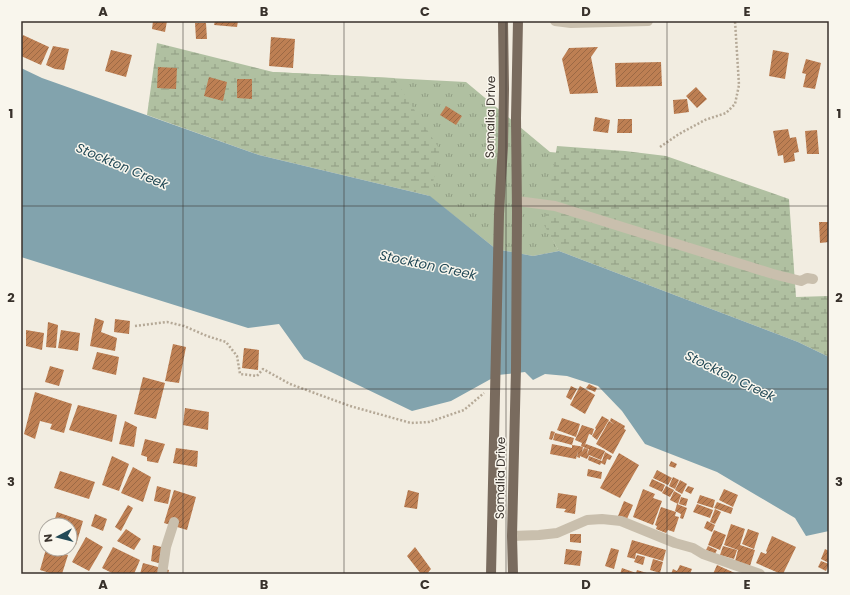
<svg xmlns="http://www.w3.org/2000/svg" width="850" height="595" font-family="Poppins,sans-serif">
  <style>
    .grass { fill: url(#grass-tufts) }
    .wetland { fill: url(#wetland-marsh) }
    .water { fill: #82a3ad }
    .building { fill: url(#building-hatch) }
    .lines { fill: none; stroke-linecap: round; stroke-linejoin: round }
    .path { stroke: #b5a997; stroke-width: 2.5; stroke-dasharray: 2 2; stroke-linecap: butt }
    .minor { stroke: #c9bfad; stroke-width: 10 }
    .major { stroke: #796b5e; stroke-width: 10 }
    .grid { fill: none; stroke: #38312b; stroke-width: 1; stroke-opacity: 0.55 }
    .labels { text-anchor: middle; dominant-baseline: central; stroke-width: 3; stroke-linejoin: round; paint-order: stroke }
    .street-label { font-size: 12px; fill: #38312b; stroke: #f9f6ed }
    .water-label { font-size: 13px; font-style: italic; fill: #234a57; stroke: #f9f6ed }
    .neatline { fill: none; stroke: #38312b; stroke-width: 1.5 }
    .grid-label { font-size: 13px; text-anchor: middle; font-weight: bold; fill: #38312b }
  </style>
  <defs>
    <pattern id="grass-tufts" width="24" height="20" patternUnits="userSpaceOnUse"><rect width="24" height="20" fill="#b0c0a1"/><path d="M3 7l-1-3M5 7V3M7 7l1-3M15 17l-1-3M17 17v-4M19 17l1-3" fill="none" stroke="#909d83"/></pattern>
    <pattern id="wetland-marsh" width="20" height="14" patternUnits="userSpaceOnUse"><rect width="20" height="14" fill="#b0c0a1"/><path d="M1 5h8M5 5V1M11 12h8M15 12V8" fill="none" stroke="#909d83"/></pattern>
    <pattern id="building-hatch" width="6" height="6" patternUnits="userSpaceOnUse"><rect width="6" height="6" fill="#bd7f53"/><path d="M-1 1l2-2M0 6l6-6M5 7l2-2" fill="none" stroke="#9b6945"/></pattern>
  </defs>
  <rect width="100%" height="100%" fill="#f2ede1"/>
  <!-- grass -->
  <path class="grass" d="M273,72L466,82L550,152L616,158L545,225L559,251L533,256L496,249Z"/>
  <!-- wetland -->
  <path class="wetland" d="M157,43L273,72L394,78L440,150L430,196L259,155L147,115Z
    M557,146L625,151L666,156L789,199L796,297L829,296V357L798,342L559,251L544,225Z"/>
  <!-- water -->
  <path class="water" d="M21,68L42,78L259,155L430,196L496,249L533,256L559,251L798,342L829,357V531L806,536L795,518L717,472L645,444L622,411L598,386L567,376L545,374L533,380L525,372L498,375L451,401L412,411L304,359L279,324L248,328L21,257Z"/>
  <!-- building -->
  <path class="building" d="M153,21H167L165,32L152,29Z
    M215,21H238L237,27L214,25Z
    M195,23H206L207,39H196Z
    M23,35L49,47L41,65L21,56V40Z
    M271,37L295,39L293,68L269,66Z
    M53,46L69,49L64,70L55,69L46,65Z
    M598,47L591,57L598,93L570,94L562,59L569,48Z
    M111,50L132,55L126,77L105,71Z
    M773,50L789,53L785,79L769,76Z
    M806,59L821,63L815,89L803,87L806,74L802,73Z
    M661,62L662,86L616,87L615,63Z
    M158,67L177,68L176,89L157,88Z
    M209,77L227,82L223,101L204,96Z
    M237,79H252V99L237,98Z
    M696,87L707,99L697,108L686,96Z
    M687,99L689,112L674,114L673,100Z
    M446,106L462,116L456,125L440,115Z
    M595,117L610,120L608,133L593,131Z
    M618,119H632V133H617Z
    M788,129L790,138L796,137L799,152L794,153L795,161L784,163L783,155L778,156L773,131Z
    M817,130L819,154H807L805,131Z
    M819,222H829V242L820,243Z
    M95,318L104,321L101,332L117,338L115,351L90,346Z
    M115,319L130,321L129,334L114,332Z
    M48,322L58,325L56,348L46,347Z
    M26,330L44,333L42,350L26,346Z
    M61,330L80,333L78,351L58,348Z
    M173,344L186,347L179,383L165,381Z
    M244,348L259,350L258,370L242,368Z
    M97,352L119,357L116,375L92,369Z
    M50,366L64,370L59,386L45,382Z
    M143,377L165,383L156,419L134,414Z
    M589,384L597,388L595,392L586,388Z
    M571,386L577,389L571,400L566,397Z
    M580,386L595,395L585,414L570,405Z
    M35,392L72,404L64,433L50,429L52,424L40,421L35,439L24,434Z
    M78,405L117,415L112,442L69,430Z
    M185,408L209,412L208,430L183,425Z
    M602,416L609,420L597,440L592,436L596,429L595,428Z
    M562,418L580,424L576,437L557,430Z
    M611,418L625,426L624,429L626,430L613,454L596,444L609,421L615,425L610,421Z
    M125,421L137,427L134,447L119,444Z
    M582,425L594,429L592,435L589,434L585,445L586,444L605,451L601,460L589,455L587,459L580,456V458L577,457L578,451L576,459L550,454L552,444L572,448V445L579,446L583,447L582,452L584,448L588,449L587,455L589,449H588L581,446L582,443L575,440Z
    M551,431L555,432L552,440L549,439Z
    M555,433L563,435L561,442L553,440Z
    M563,435L574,438L572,445L561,442Z
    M145,439L165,444L158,463L147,461V457L141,455Z
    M176,448L198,451L197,467L173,463Z
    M605,452L612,456L610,460L607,459L605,465L601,463L600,465L588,460L589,456L602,461Z
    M619,453L639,465L620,498L600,488Z
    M112,456L129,464L119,491L102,485Z
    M671,461L677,464L675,468L669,466Z
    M133,467L151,477L143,502L121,493Z
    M588,469L602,472L601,479L587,476Z
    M657,470L672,478L668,485L653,478Z
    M60,471L95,482L89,499L54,488Z
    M673,477L679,480L675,489L669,486Z
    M652,479L665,485L662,492L649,486Z
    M680,480L687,484L682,494L675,490Z
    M157,486L171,490L168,504L154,501Z
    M666,486L674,490L670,497L662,493Z
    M688,486L694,488L691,494L685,491Z
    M643,489L655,494L653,498L662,501L653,525L633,517Z
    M724,489L738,495L733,507L719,500Z
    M174,490L196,497L187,530L164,523Z
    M408,490L419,493L417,509L404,507Z
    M674,491L681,495L678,504L670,500Z
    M558,493L577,496L575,514L564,512L566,509L556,508Z
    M700,495L715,500L713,508L697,503Z
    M681,497L688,499L686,506L679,504Z
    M624,501L633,505L627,519L618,516Z
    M717,502L733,508L731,514L714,508Z
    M677,504L687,508L683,519L680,518L681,514L675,511Z
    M697,504L713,510L710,518L693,512Z
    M128,505L133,508L121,531L115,527Z
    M661,507L676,512L675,516L679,517L674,532L668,530L666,533L656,529L657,526L655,525Z
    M715,509L721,512L715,524L710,522Z
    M57,512L83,521L76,545L70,543V525H53Z
    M95,514L107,519L103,531L91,526Z
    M707,521L715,525L712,532L704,528Z
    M731,524L745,529L740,545L755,550L750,566L735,561L738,550L724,545Z
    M126,529L141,539L134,550L117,541Z
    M748,529L759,533L754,549L742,544Z
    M714,530L726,535L720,550L708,545Z
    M570,534H581V543L570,542Z
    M772,536L796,547L783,574H781L756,563L761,552L766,554L767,552L766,551Z
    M86,537L103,547L89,571L72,562Z
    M632,540L666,550L663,561L636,553L635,559L627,557Z
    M153,545L166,548L162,564L151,561Z
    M708,546L717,550L715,554L706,550Z
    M723,546L737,550L734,559L720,555Z
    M113,547L140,560L134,574H114L102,568Z
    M415,547L431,569L427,574H421L407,556Z
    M611,548L619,550L614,569L605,566Z
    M46,549H52L68,555L62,574H53L40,570Z
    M566,549L582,551L580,566L564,564Z
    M825,549L829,551V563L821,559Z
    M637,555L645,557L643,565L634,562Z
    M653,559L663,562L660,573L650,570Z
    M821,561L829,564L826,571L818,567Z
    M143,563L169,570L168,574H140Z
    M680,565L692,569L690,574H671L673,569L677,571Z
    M717,565L737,574H713Z
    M622,568L636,573L637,570L650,574H620Z"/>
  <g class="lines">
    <!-- path -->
    <path class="path" d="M660,147L679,134L705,120L726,113L735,104L739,85L735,21
      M135,326L167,322L184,326L207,336L226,342L237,356L240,374L257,376L263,369L290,384L350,406L411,423L429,422L464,410L484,393"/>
    <!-- minor -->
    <path class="minor" d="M555,21L571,23L648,21
      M517,201L555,206L773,274L801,281L807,278L813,279
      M512,536L539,535L557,533L587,520L602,519L621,521L675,543L693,548L703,554L760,574
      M162,574L166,547L174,522"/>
    <!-- major -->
    <path class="major" d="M491,574L499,214L501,178L503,147L504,89L503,21
      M513,574L512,536L516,368L517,212L516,118L518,21"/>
  </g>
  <!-- grid -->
  <path class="grid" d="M183,21V574M344,21V574M506,21V574M667,21V574M21,206H829M21,389H829"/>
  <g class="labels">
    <!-- street labels -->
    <g class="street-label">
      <text transform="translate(490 117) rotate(-89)">Somalia Drive</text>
      <text transform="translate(500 478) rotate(-89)">Somalia Drive</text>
    </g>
    <!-- water labels -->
    <g class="water-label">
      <text transform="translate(122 166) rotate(23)">Stockton Creek</text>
      <text transform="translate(428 265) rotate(12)">Stockton Creek</text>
      <text transform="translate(730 376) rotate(26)">Stockton Creek</text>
    </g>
  </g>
  <!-- border -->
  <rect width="850" height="595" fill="none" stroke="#f9f6ed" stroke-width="44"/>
  <!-- north arrow -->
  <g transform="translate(58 537) rotate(263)"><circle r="19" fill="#f9f6ed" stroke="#aca79f"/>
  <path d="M0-3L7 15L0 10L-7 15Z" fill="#234a57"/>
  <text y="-6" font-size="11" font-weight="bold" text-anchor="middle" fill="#38312b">N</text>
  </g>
  <rect x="22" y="22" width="806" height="551" class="neatline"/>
  <g class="grid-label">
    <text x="103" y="16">A</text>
    <text x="264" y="16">B</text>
    <text x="425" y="16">C</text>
    <text x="586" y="16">D</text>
    <text x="747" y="16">E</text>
    <text x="11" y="118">1</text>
    <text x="839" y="118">1</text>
    <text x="11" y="302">2</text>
    <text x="839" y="302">2</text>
    <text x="11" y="486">3</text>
    <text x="839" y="486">3</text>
    <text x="103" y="589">A</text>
    <text x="264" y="589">B</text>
    <text x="425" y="589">C</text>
    <text x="586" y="589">D</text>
    <text x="747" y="589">E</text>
  </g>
</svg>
